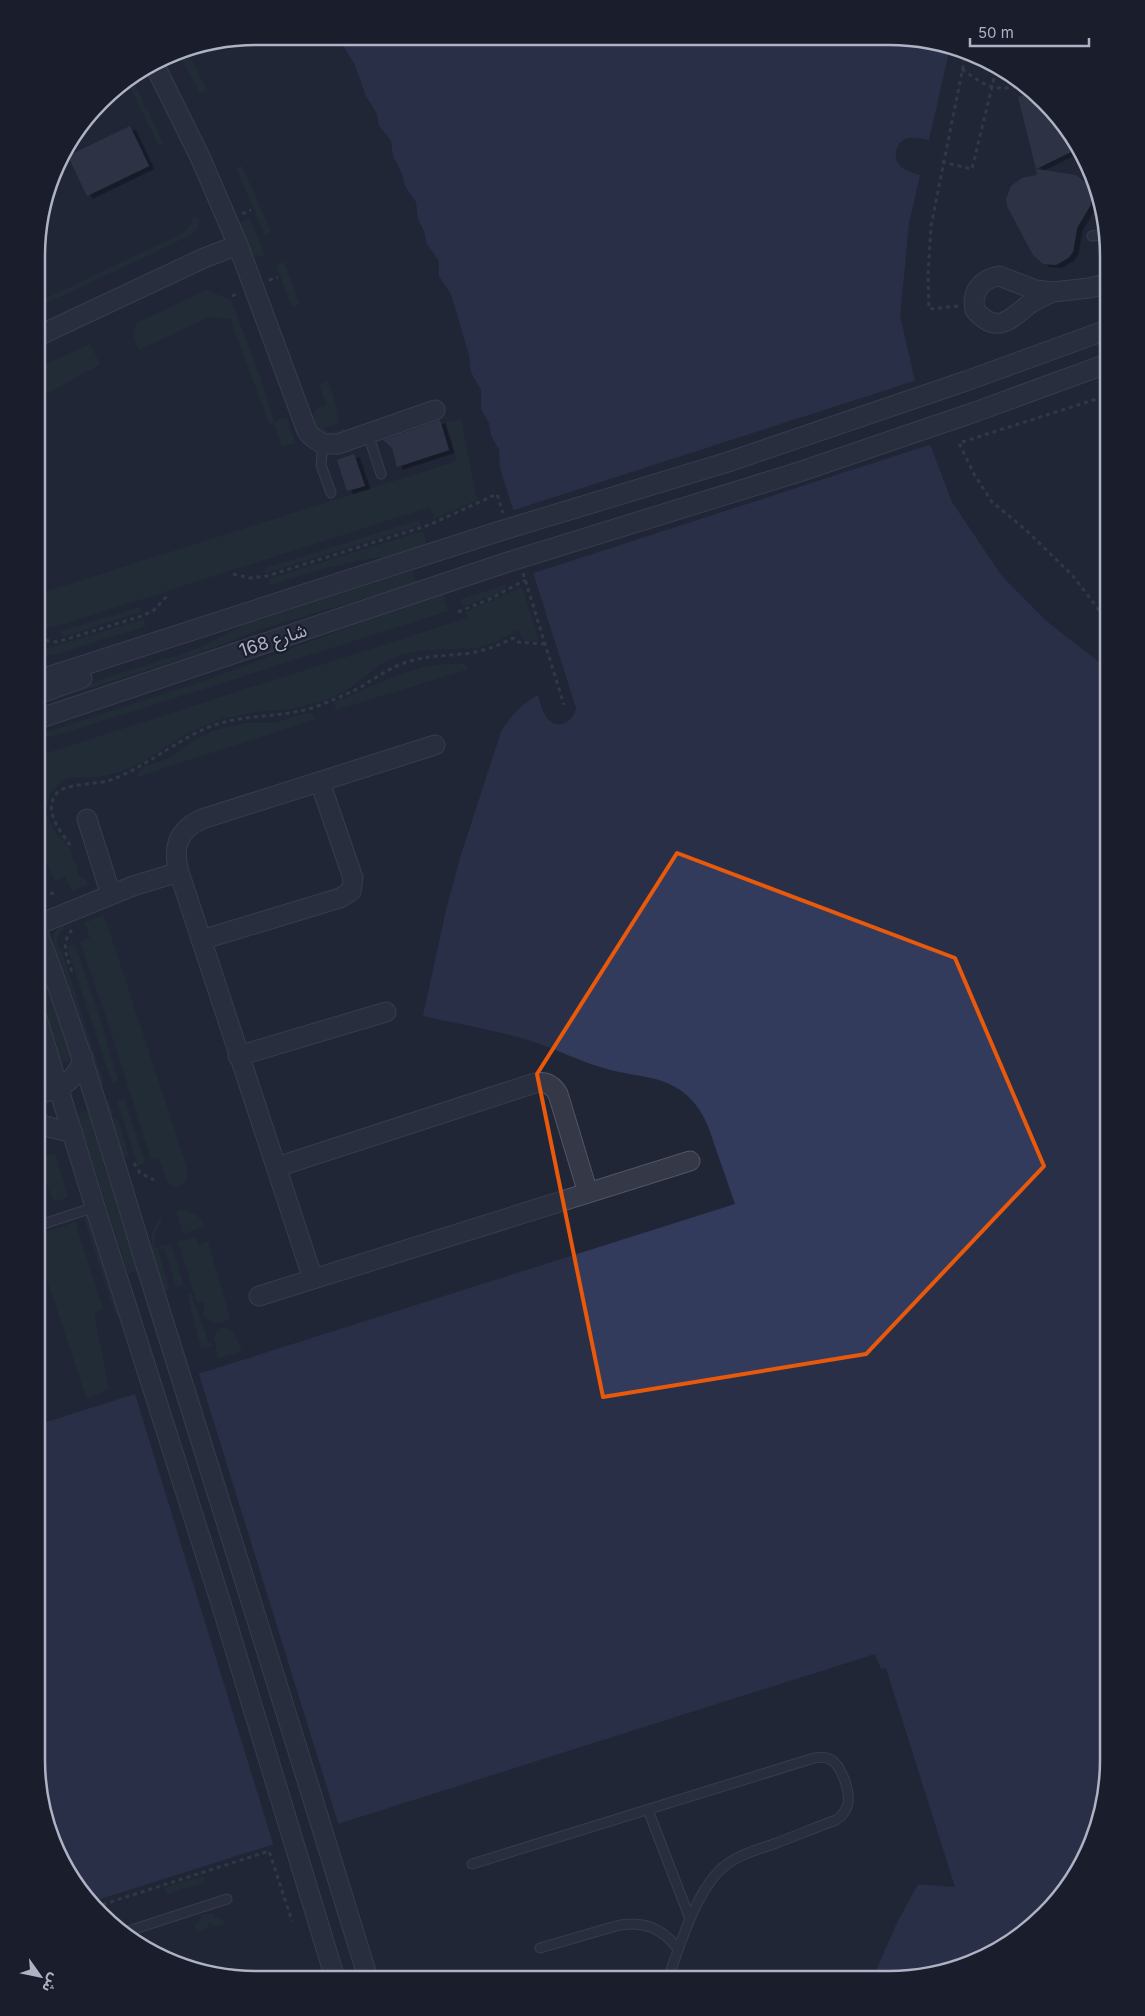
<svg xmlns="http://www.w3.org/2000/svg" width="1145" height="2016" font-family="Inter,'Noto Sans Arabic',sans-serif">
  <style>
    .green { fill: #243339 }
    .water { fill: #333b5c }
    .pier { fill: #212637 }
    .building { fill: #3d4357; filter: url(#shadow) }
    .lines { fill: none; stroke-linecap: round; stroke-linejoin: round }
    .service-casing { stroke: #525565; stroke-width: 11 }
    .minor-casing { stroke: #525565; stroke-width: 21 }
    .path { stroke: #404e55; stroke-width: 3; stroke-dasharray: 4 4; stroke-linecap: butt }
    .service { stroke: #343847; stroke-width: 9 }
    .minor { stroke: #343847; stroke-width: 19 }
    .minor-bridge-casing { stroke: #525565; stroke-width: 21; stroke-linecap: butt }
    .minor-bridge { stroke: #343847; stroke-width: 19 }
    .marked { fill: none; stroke: #e8590c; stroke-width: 4; stroke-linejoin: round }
    .labels { text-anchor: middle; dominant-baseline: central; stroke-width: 4.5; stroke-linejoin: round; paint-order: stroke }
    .street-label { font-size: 18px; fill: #afb2c4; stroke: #1a1d2c }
    .rim { fill: none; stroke: #afb2c4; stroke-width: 2.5 }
  </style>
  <defs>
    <filter id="shadow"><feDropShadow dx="5.5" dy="3" stdDeviation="0" flood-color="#0009"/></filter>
  </defs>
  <rect width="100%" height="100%" fill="#212637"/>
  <!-- green -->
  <path class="green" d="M186,50L207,90L200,93L178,52Z
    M135,85L144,103L142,105L144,109L147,108L163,143L159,145L130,88Z
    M242,166L271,232L265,235L236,168Z
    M193,217L199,218C199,226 197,231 191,235L38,307V302L183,233L190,226Z
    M250,218L265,256L258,257L252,254L239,223Z
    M284,262L300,304L292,307L276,265Z
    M206,290L231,300L260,376L274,422L287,418L295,443L282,447L274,423L269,424L230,319L209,317L139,350C134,340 131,333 137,323Z
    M90,344L100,364L38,399V368Z
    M328,381L338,411L336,412L339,423L324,428L329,433L344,428L345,431L329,437L319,431L312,416L317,408L326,405L320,385Z
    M461,419L477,500L434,519L430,507L64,624L38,630V594L457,461L445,422Z
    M419,520L421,525L266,573L265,568Z
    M423,531L427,545L398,555L367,559L325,568L270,585L268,579Z
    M412,571L416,583L258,630L197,654L38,705V700L199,648L244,625Z
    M505,585L506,590L463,607L461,599Z
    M522,587L539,641L523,640L518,630L498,641L476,648L427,650L403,654L381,664L351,687L329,699L291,709L263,711L224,718L187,733L144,761L122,771L99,777L68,778L61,782L50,793L46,808L47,816L56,833L71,850L72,859L77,865L78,874L86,880L88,885L72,891L65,876L55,881L37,842V761L41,755L467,618L465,612Z
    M442,593L448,611C311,654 175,699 37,741V735L206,680Z
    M140,607L141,612L63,637L61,631Z
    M143,619L146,626L54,655L38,658V649L53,647Z
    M449,664H465L469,669L336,710L334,702C373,688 407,665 449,664Z
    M307,713L311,714L315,719L137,777L138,773L143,767L169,758L194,740L213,731L243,723H274Z
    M104,915L187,1168V1180C169,1200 163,1170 159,1158L152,1161L106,1017L80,942L90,938L85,923Z
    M63,925L65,928C57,934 55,941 59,949H61L104,1084L100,1086L67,982L52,945L54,933Z
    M75,944L98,1012L118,1080L112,1082L67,947Z
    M37,961L72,1060L62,1063L37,987Z
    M124,1099L145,1163L138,1166L117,1101Z
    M109,1100L113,1117L118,1120L129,1156L122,1158L105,1101Z
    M88,1111L120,1218L138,1271L128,1273L77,1114Z
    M55,1153L68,1197L54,1202L48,1188L40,1157Z
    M185,1210L197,1215L204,1226L183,1234L176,1211Z
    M89,1215L119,1313L115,1315L84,1217Z
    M159,1219L162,1221L155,1234V1248L171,1244L184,1285L176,1288L165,1250L162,1248L158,1249L170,1290L165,1291C157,1268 142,1241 159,1219Z
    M75,1222L103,1309L94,1313L109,1389L87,1399L37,1249V1235Z
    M196,1237L198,1245L208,1242L230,1318C219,1325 210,1325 203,1314L205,1301L197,1302L178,1242Z
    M191,1293L208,1341L213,1345L201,1349L187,1294Z
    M225,1327L233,1331L242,1351L218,1358L214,1337L218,1330Z
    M204,1877V1883L185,1888L167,1895L165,1889C177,1882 190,1879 204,1877Z
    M213,1913L215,1918L219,1917L225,1923L213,1927L212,1923L207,1925L208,1928L196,1932L194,1925L198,1924L202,1915Z"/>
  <!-- water -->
  <path class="water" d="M338,37L932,40L950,47L929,140C923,139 916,137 909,138C896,140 891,158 901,167C906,171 914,173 920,175L909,223L900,316L929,442L952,502L1001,575L1045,620L1109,670L1108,1775L1097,1831L1064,1894L1023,1935L960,1968L889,1980H872L896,1925L918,1884L954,1886L885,1668L881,1669L875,1654L91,1902L73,1882L48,1831L36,1760L37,1425L735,1204L708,1126C701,1110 692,1097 677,1088C656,1075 630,1076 607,1069C580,1062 555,1048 528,1040C494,1030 458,1024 423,1016L446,910L460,858L501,732C510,716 522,704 538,695C540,702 542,712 547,718C557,731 574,722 576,708L500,468L499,450L491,435L489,423L481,409V390L471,372L469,355L451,294L439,276V261L427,244L424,231L418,219L416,202L405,186L402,173L393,156L391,141L379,125L377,114L366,96L355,65Z"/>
  <!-- pier -->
  <path class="pier" d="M917,380L932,444L531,574L511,511Z
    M198,1371L339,1826L274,1847L134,1391Z
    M886,1668L955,1887L915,1884L917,1882L951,1884L884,1671L881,1672V1669Z"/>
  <!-- building -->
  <path class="building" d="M1035,92L1072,134L1079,148L1036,169L1018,97Z
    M130,126L149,166L87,196L68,156Z
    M1036,169L1076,175L1088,184L1091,191L1092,199L1090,206L1077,228L1073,252L1068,258L1056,265L1043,264L1033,255L1007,206L1006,199L1011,186L1022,178L1037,175Z
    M440,420L449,450L397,467L392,448L383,440Z
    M354,454L365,486L347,491L337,460Z"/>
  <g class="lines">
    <defs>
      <path id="service" d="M1092,236L1105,234
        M368,434L381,474
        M323,444L321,465L331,493
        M37,1226L95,1207
        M648,1810L690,1919
        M472,1864L814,1758C832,1754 839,1765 845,1781C850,1797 851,1810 836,1820C814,1828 793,1837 771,1845C756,1850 739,1855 726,1865C698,1885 679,1947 668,1979
        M122,1933L227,1899
        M540,1948L616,1926C642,1920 662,1927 678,1949"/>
      <path id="minor" d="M154,64L200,157L238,245L307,431L311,436L323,444H338L435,410
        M999,276L1036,290L1053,292C1044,296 1036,300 1028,305C1010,320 996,335 975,310C971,292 981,279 999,276Z
        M1053,292L1089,288L1109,283
        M38,336L204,258L238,245
        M966,381L1109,329
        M975,412L1109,363
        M38,680L500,531
        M38,694L82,678
        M38,719L508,562
        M87,819L111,895
        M37,925L133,886L179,872
        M37,931C84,1053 119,1179 158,1304C229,1528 299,1753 368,1978
        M201,940L340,898L351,891L353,878L320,782
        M37,1018L95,1207L220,1600L335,1978
        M238,1056L386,1012
        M37,1095C59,1088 77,1082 83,1058
        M37,1124L73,1133
        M277,1167L535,1083C545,1081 552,1084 558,1094L588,1193
        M313,1279L179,872C172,847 178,830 202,819L435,745
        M259,1296L690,1161"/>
    </defs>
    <!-- service casing -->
    <use href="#service" class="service-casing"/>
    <!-- minor casing -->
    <use href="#minor" class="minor-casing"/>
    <!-- path -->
    <path class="path" d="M962,69C986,87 994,92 1025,85
      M942,162L972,169L997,66
      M242,214L251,210
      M269,280L278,277
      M232,296L239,293
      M958,306L929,309L928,274L931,226L966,52
      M523,573L564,705
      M233,574L250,578L267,576L429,525L497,494L503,513
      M458,612L492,598L525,580
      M1109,623L1073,576L1026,530L992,502L974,474L959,443L1109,395
      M38,638L49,641L57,642L142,616L154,610L168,595
      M70,845C61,832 43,811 56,794C65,782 99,786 116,778C149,764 176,741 209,727C242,714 279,718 312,708C329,702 345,695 361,687C375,678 388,669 404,663C426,655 448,656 471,653C486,650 500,645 513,638L517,642L545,644
      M37,885L44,892L57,894
      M72,930C60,944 67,957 72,972
      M134,1163L140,1173L154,1180
      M95,1907L269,1851L292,1921"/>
    <!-- service -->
    <use href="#service" class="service"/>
    <!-- minor -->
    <use href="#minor" class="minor"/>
    <defs>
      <path id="minor-bridge" d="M500,531L728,462L966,381
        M508,562L799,472L975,412"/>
    </defs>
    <!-- minor-bridge casing -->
    <use href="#minor-bridge" class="minor-bridge-casing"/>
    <!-- minor-bridge -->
    <use href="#minor-bridge" class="minor-bridge"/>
  </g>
  <!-- marked area -->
  <path d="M0 0H1145V2016H0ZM677,853L955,958L1044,1166L866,1354L603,1397L537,1074Z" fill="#212637" fill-opacity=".55" fill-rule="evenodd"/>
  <path class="marked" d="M677,853L955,958L1044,1166L866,1354L603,1397L537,1074Z"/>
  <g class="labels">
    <!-- street labels -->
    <g class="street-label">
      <text transform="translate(273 640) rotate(-18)">شارع 168</text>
    </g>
  </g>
  <!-- crop -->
  <path d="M0 0H1145V2016H0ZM256 45H889A211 211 0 0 1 1100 256V1760A211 211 0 0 1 889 1971H256A211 211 0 0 1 45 1760V256A211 211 0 0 1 256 45Z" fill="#1a1d2c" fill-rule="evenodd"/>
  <path class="rim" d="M256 45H889A211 211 0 0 1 1100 256V1760A211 211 0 0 1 889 1971H256A211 211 0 0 1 45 1760V256A211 211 0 0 1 256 45Z"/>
  <!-- north arrow -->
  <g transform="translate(40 1976) rotate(123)" stroke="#1a1d2c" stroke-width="4" paint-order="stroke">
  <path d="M0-4L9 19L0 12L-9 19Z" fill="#afb2c4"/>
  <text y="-8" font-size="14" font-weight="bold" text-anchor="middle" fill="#afb2c4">ش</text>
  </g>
  <!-- scale -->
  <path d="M970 38v8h119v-8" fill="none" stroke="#afb2c4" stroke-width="2.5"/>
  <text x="978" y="38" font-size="15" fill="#afb2c4" stroke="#1a1d2c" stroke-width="4" paint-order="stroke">50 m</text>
</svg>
